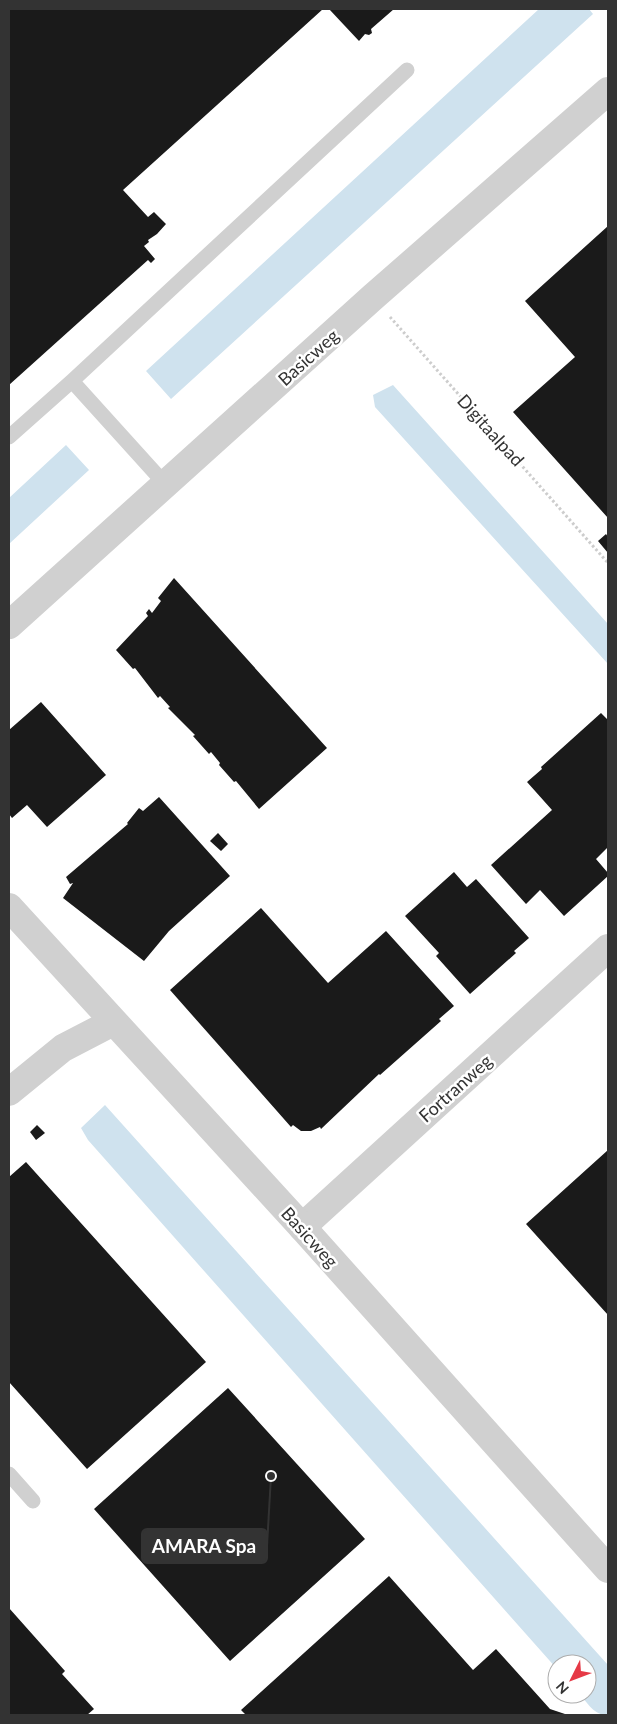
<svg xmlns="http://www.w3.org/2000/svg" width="617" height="1724" font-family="Lato,sans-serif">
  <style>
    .water { fill: #cfe2ee }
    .building { fill: #1a1a1a }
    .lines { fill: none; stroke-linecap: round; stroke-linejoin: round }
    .path { stroke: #cdcdcd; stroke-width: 3; stroke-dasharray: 2.5 2.5; stroke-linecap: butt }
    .service { stroke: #d0d0d0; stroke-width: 15 }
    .minor { stroke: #d0d0d0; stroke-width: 28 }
    .tertiary { stroke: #d0d0d0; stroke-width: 28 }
    .labels { text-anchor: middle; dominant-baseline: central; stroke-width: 5; stroke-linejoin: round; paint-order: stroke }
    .street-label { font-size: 18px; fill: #333; stroke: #fff }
    .leader { fill: none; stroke: #333; stroke-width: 2 }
    .callout-dot { fill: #333; stroke: #fff; stroke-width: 2 }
    .callout { fill: #333; stroke: #333; stroke-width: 2 }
    .callout-label { font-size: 19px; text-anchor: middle; font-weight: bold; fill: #fff }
  </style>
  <rect width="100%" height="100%" fill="#fff"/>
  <!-- water -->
  <path class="water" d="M539,9H589L593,14L171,399L146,371Z
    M393,385L608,624V664L375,407L373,395Z
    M66,445L89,470L9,544V498Z
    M105,1105L608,1665V1715C594,1715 588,1704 580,1694H587V1664H557V1669L88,1140L81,1128Z"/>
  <!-- building -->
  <path class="building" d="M9,9H323L123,190L148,217L154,212L166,224L157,234L148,240L149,242L144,246L155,259L151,263L148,260L9,385Z
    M329,9H394L371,29L372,33L369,35L365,34L359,41Z
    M608,226V518L513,412L575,357L525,301Z
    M606,534L608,537V553L598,541Z
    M174,578L327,748L259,809L236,781L234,782L219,765L220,763L211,752L209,754L193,736L195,735L168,708L170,707L160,696L158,698L135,668L133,669L116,650L148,616L146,613L149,609L152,613L161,601L158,598Z
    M41,702L106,775L47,827L27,805L12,818L9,814V730Z
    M601,713L608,720V847L596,859L608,873V876L564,916L540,890L526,904L491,865L552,810L527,782L542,769L541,767Z
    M159,797L230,876L169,931L144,961L63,898L73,883L70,884L66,877L128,824L127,823L139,808L143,811Z
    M218,833L228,844L221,851L210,841Z
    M454,872L467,887L476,879L529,938L514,951L516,953L470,994L436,956L439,953L405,916Z
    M261,908L328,983L386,931L454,1006L439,1019L441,1021L380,1075L379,1074L321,1129L320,1127L311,1131H301L293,1125L291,1127L170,990Z
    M37,1125L45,1133L36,1140L30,1132Z
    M608,1150V1315L526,1224Z
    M26,1162L206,1362L87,1469L9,1382V1177Z
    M228,1388L365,1539L230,1661L94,1509Z
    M389,1576L473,1670L496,1649L550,1709L568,1715H246L241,1710Z
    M9,1608L65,1671L62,1674L94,1709L87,1715H9Z"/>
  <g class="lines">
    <!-- path -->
    <path class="path" d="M390,317L608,563"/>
    <!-- service -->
    <path class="service" d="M72,381L166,485
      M9,437L72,381L407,70
      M9,1474L33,1501"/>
    <!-- minor -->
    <path class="minor" d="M302,1227L608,948"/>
    <!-- tertiary -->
    <path class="tertiary" d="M9,625L373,297L608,91
      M9,907L302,1227L608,1569
      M9,1092L63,1048L113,1022"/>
  </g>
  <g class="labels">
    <!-- street labels -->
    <g class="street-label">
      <text transform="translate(308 357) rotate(-42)">Basicweg</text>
      <text transform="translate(491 430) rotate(48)">Digitaalpad</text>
      <text transform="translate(455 1088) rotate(-42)">Fortranweg</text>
      <text transform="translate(310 1237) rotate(48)">Basicweg</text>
    </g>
  </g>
  <!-- callouts -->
  <path class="leader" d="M271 1476L267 1546"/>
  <circle class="callout-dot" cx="271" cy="1476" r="5"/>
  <rect class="callout" x="142" y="1529" width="125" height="34" rx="5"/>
  <g class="callout-label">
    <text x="204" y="1553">AMARA Spa</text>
  </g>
  <!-- border -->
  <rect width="617" height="1724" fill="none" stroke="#333333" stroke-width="20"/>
  <!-- north arrow -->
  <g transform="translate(572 1679) rotate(228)"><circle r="24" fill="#ffffff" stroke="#adadad"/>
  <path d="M0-4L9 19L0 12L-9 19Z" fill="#e63946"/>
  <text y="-8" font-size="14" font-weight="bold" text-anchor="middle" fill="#333333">N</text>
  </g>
</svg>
